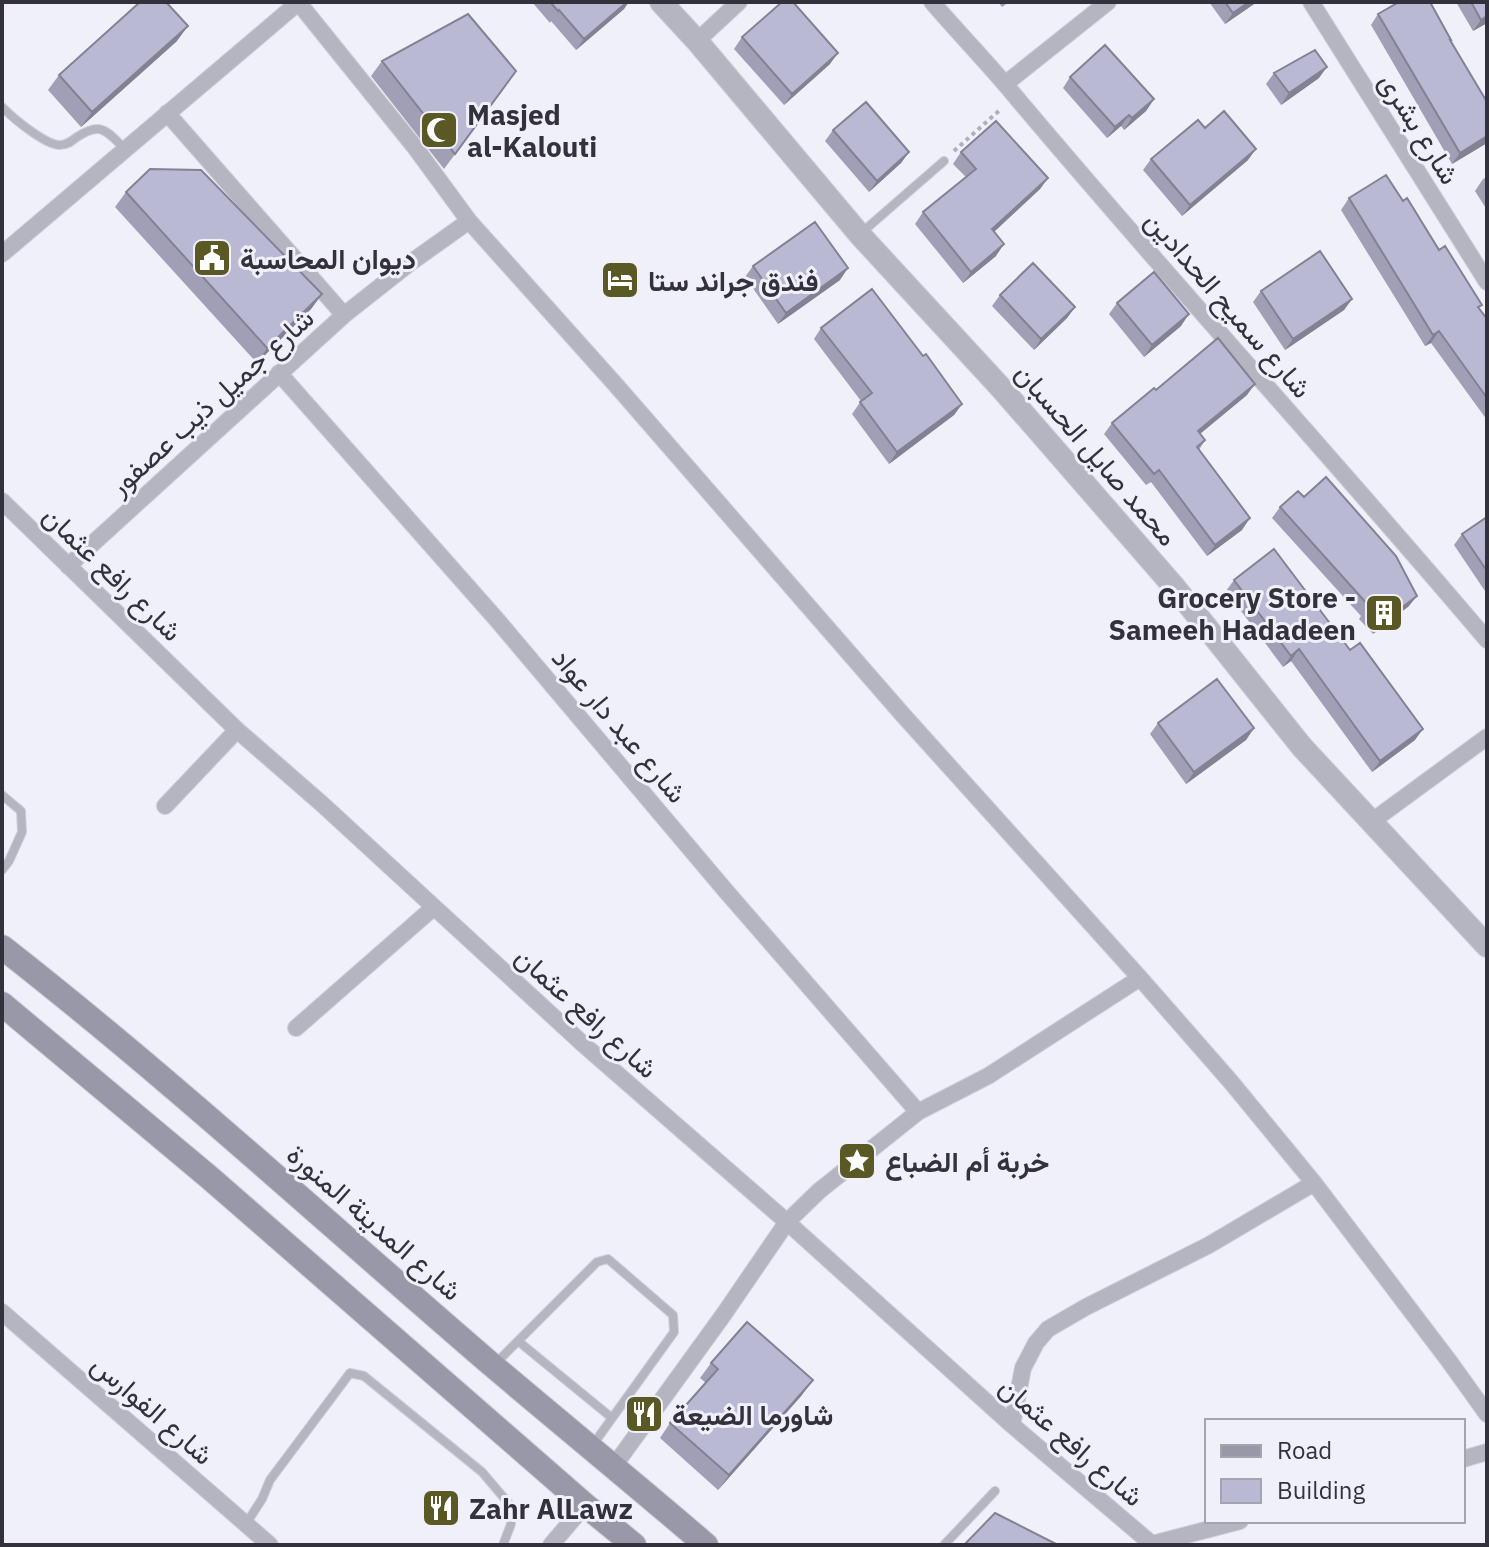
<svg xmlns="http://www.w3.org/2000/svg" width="1489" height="1547" font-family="'IBM Plex Sans',Vazirmatn,sans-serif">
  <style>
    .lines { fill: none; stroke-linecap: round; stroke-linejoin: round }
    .service-casing { stroke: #ceced9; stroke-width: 10 }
    .minor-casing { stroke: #ceced9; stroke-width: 18 }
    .tertiary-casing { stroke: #ceced9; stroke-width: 24 }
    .secondary-casing { stroke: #ceced9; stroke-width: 26 }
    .path { stroke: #b0afba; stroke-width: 4; stroke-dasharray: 4 4; stroke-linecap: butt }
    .service { stroke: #b5b5c1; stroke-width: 8 }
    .minor { stroke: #b5b5c1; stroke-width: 16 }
    .tertiary { stroke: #b5b5c1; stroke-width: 22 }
    .secondary { stroke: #9898a9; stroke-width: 24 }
    .wall { fill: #a09fb6 }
    .shaded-wall { fill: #828294 }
    .building { fill: #bab9d4; stroke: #828294; stroke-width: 2 }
    .labels { text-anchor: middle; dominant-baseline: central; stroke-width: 6; stroke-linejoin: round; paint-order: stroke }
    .poi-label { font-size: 28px; font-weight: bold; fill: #32313c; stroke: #f0f0fb; text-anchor: start }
    .street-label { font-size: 28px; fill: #32313c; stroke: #f0f0fb }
  </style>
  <rect width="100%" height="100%" fill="#f0f0fb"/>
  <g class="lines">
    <defs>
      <path id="service" d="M2,107C13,118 45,145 60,145C67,145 72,141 77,137C102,121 106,131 125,149
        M860,234L944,161
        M2,795L21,811L22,832L9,861L2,870
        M518,1341L612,1418
        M496,1363L597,1262L608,1259L673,1315L674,1332L592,1446
        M246,1524L262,1499L270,1480L350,1373L364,1376L482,1472L510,1505L511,1524L503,1545
        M944,1545L995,1491"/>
      <path id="minor" d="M298,2L414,146L469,221L615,384L903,715L1140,978L1231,1082L1314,1183L1449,1361L1487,1414
        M932,2C956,30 981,56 1005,84C1162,272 1329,453 1487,640
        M1311,2L1487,282
        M697,41L739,2
        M1005,84L1108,2
        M167,113L344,315
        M2,254L299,2
        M279,373L498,621L725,890L918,1112
        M2,501L237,730L322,804L583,1044L787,1222L1012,1425L1153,1545
        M68,566L344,315L410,263L469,221
        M165,806L237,730
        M1371,822L1487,737
        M296,1028L433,908
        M2,1312L270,1545
        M1012,1425L1023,1368L1036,1343L1048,1329L1086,1307L1209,1245L1314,1183
        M1463,1459L1487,1452
        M614,1466L724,1314L787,1222L819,1191L918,1112L988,1076L1140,978
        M1152,1544L1240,1521
        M551,1545L585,1505"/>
      <path id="tertiary" d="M661,2L697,41L860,235L1002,389L1176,589L1302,747L1487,946"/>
      <path id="secondary" d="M2,947C171,1079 329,1225 492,1365C563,1425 635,1484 706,1545
        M2,1004L210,1178L585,1505L634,1545"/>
    </defs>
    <!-- service casing -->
    <use href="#service" class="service-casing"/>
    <!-- minor casing -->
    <use href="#minor" class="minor-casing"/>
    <!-- tertiary casing -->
    <use href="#tertiary" class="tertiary-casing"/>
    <!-- secondary casing -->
    <use href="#secondary" class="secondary-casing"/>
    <!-- path -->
    <path class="path" d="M954,151L1001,109"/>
    <!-- service -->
    <use href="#service" class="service"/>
    <!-- minor -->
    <use href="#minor" class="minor"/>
    <!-- tertiary -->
    <use href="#tertiary" class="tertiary"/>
    <!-- secondary -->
    <use href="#secondary" class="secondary"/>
  </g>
  <!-- wall -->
  <path class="wall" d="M532,2H627L624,9L576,50L551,21L550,23Z
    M998,2H1009L1002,7Z
    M1209,2H1257L1225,24Z
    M1456,2H1487V23L1473,31Z
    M1378,14L1450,41L1487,143L1452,164L1371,25Z
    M742,37L830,64L784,105L734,49Z
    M177,41L81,127L48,90L59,75Z
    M382,61L506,86L444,169L371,76Z
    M1274,73L1319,78L1281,105L1266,84Z
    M1070,77L1154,99L1146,111L1124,130L1121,126L1107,138L1063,88Z
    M1205,128L1248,160L1182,216L1143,170L1151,159Z
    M833,130L909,152L901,163L869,192L825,141Z
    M961,152L1048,178L1040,189L994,232L996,256L963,283L915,224L923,212L966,177L953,164Z
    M1487,177V210L1475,191L1483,179Z
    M126,192L322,294L311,309L257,363L115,207Z
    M1349,198L1403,201L1482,305L1479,308L1487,319V420L1431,343L1425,346L1341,210Z
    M753,266L840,280L778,324L745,277Z
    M1261,291L1352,299L1344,310L1285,350L1253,302Z
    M1000,295L1075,307L1067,318L1034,350L992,306Z
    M1117,303L1181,326L1144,357L1109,314Z
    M821,328L923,356L962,404L954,415L889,464L852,414L861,401L814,339Z
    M1156,390L1247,395L1200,434L1205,440L1199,450L1242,530L1207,556L1151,482L1146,485L1104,434L1112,423Z
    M1280,507L1409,606L1373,634L1359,619L1361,616L1272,518Z
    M1487,517V594L1454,545L1462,534Z
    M1234,580L1350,650L1415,740L1372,772L1291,661L1283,667L1226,591Z
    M1158,723L1254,728L1246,740L1186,784L1150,734Z
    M711,1363L802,1395L718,1490L660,1438L670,1423L706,1383L700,1378Z"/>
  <!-- shaded-wall -->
  <path class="shaded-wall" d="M627,2H629L624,9L576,50L584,39Z
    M1249,2H1257L1225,24L1233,13Z
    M1487,16V23L1473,31L1481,20Z
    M188,26L177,41L81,127L92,112Z
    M838,53L830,64L784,105L792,94Z
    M1327,67L1319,78L1281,105L1289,93Z
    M1154,99L1146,111L1124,130L1132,118Z
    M1129,115L1121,126L1107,138L1115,127Z
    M1487,136V143L1452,164L1460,153Z
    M1256,149L1248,160L1182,216L1190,205Z
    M909,152L901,163L869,192L877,181Z
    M1048,178L1040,189L984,241L992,229Z
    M1004,244L996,256L963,283L971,272Z
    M848,268L840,280L778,324L786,313Z
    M322,294L311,309L257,363L267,348Z
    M1352,299L1344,310L1285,350L1293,339Z
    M1075,307L1067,318L1034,350L1041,339Z
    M1189,314L1181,326L1144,357L1152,345Z
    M1439,331L1431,343L1425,346L1433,335Z
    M1255,384L1247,395L1190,442L1198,431Z
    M962,404L954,415L889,464L897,452Z
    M1250,518L1242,530L1207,556L1215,545Z
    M1417,596L1409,606L1373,634L1381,623Z
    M1299,649L1291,661L1283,667L1291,656Z
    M1254,728L1246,740L1186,784L1194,772Z
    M1423,729L1415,740L1372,772L1380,761Z
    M813,1380L802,1395L718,1490L729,1475Z"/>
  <!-- building -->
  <path class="building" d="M140,2H166L188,26L92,112L59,75Z
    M550,2H627L584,39L559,10L558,11Z
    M782,2H793L838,53L792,94L742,37Z
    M1225,2H1249L1233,13Z
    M1399,2H1430L1451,40H1450L1487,102V136L1460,153L1378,14Z
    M1471,2H1487V16L1481,20Z
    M468,14L516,71L455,154L382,61Z
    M1105,45L1154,99L1132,118L1129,115L1115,127L1070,77Z
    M1315,50L1327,67L1289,93L1274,73Z
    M866,102L909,152L877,181L833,130Z
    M1224,111L1256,149L1190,205L1151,159L1198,120L1205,128Z
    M996,121L1048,178L992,229L1004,244L971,272L923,212L976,169L961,152Z
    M150,169L201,170L322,294L267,348L126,192Z
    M1386,175L1403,201L1407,198L1439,250L1445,246L1482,305L1478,307L1487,319V398L1439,331L1433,335L1349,198Z
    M815,222L848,268L786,313L753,266Z
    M1320,251L1352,299L1293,339L1261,291Z
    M1033,263L1075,307L1041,339L1000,295Z
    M1154,272L1189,314L1152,345L1117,303Z
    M872,289L923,356L926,354L962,404L897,452L860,402L872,393L821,328Z
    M1218,338L1255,384L1198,431L1205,440L1197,447L1250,518L1215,545L1159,470L1154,474L1112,423L1154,388L1156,390Z
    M1326,477L1396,556L1417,596L1381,623L1367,608L1369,606L1280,507L1298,491L1304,497Z
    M1487,517V571L1462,534Z
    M1274,549L1350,650L1360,643L1423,729L1380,761L1299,649L1291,656L1234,580Z
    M1217,679L1254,728L1194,772L1158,723Z
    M747,1322L813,1380L729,1475L670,1423L718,1369L711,1363Z
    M995,1513L1058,1545H964Z"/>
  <!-- icons -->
  <defs>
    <symbol id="mosque-square" viewBox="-11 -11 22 22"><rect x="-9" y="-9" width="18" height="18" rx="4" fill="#5a5925" stroke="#f0f0fb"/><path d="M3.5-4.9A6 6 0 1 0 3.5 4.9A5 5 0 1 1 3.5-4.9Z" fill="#fff"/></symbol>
    <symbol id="civic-square" viewBox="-11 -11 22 22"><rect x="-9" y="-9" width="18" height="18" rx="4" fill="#5a5925" stroke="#f0f0fb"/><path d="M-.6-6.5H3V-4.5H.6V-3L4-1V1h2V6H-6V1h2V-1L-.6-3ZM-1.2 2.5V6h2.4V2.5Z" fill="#fff"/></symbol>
    <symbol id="hotel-square" viewBox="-11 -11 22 22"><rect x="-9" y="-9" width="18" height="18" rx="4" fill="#5a5925" stroke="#f0f0fb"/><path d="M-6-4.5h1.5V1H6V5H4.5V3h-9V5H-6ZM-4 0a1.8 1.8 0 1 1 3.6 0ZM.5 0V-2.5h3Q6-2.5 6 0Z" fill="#fff"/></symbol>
    <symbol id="building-square" viewBox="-11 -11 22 22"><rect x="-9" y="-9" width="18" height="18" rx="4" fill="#5a5925" stroke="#f0f0fb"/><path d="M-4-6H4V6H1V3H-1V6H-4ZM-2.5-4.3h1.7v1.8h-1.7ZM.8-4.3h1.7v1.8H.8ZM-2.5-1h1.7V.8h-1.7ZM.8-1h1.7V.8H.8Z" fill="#fff"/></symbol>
    <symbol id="sight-square" viewBox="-11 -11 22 22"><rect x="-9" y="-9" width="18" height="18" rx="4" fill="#5a5925" stroke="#f0f0fb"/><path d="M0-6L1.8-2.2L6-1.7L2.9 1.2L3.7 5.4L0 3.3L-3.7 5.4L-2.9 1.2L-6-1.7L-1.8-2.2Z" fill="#fff"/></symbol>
    <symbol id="restaurant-square" viewBox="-11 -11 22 22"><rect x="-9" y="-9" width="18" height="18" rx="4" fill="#5a5925" stroke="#f0f0fb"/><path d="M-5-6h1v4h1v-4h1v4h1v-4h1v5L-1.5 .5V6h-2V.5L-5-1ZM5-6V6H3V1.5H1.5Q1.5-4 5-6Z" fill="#fff"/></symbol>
  </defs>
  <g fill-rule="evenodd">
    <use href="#mosque-square" x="417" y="108" width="44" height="44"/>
    <use href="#civic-square" x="190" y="236" width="44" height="44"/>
    <use href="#hotel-square" x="598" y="258" width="44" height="44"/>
    <use href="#building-square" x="1362" y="591" width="44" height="44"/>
    <use href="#sight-square" x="835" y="1139" width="44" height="44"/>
    <use href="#restaurant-square" x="622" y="1392" width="44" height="44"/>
    <use href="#restaurant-square" x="419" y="1486" width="44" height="44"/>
  </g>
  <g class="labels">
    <!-- poi labels -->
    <g class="poi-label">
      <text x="467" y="114">Masjed<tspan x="467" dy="32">al-Kalouti</tspan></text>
      <text x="240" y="258">ديوان المحاسبة</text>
      <text x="648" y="280">فندق جراند ستا</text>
      <text x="1356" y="597" text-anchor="end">Grocery Store -<tspan x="1356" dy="32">Sameeh Hadadeen</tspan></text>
      <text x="885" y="1161">خربة أم الضباع</text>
      <text x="672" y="1414">شاورما الضيعة</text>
      <text x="469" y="1508">Zahr AlLawz</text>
    </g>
    <!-- street labels -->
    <g class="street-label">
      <text transform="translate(1420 128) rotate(58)">شارع بشرى</text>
      <text transform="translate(1229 304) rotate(49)">شارع سميح الحدادين</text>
      <text transform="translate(211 401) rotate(-42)">شارع جميل ذيب عصفور</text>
      <text transform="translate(1097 454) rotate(49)">محمد صايل الحسبان</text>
      <text transform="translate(113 573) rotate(44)">شارع رافع عثمان</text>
      <text transform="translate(620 725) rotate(50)">شارع عبد دار عواد</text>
      <text transform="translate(587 1012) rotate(42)">شارع رافع عثمان</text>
      <text transform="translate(375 1222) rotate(41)">شارع المدينة المنورة</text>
      <text transform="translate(153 1409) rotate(41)">شارع الفوارس</text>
      <text transform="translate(1072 1441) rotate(41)">شارع رافع عثمان</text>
    </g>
  </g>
  <!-- border -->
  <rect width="1489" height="1547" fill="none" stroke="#32313c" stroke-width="8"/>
  <!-- legend -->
  <rect x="1205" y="1419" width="260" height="104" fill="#f0f0fb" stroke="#a4a4af" stroke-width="2"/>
  <rect x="1221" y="1445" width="40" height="12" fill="#9898a9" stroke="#a4a4af" stroke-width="2"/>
  <text x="1277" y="1459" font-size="24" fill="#32313c">Road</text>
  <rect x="1221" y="1479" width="40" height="24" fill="#bab9d4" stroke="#a4a4af" stroke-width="2"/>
  <text x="1277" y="1499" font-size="24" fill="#32313c">Building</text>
</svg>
